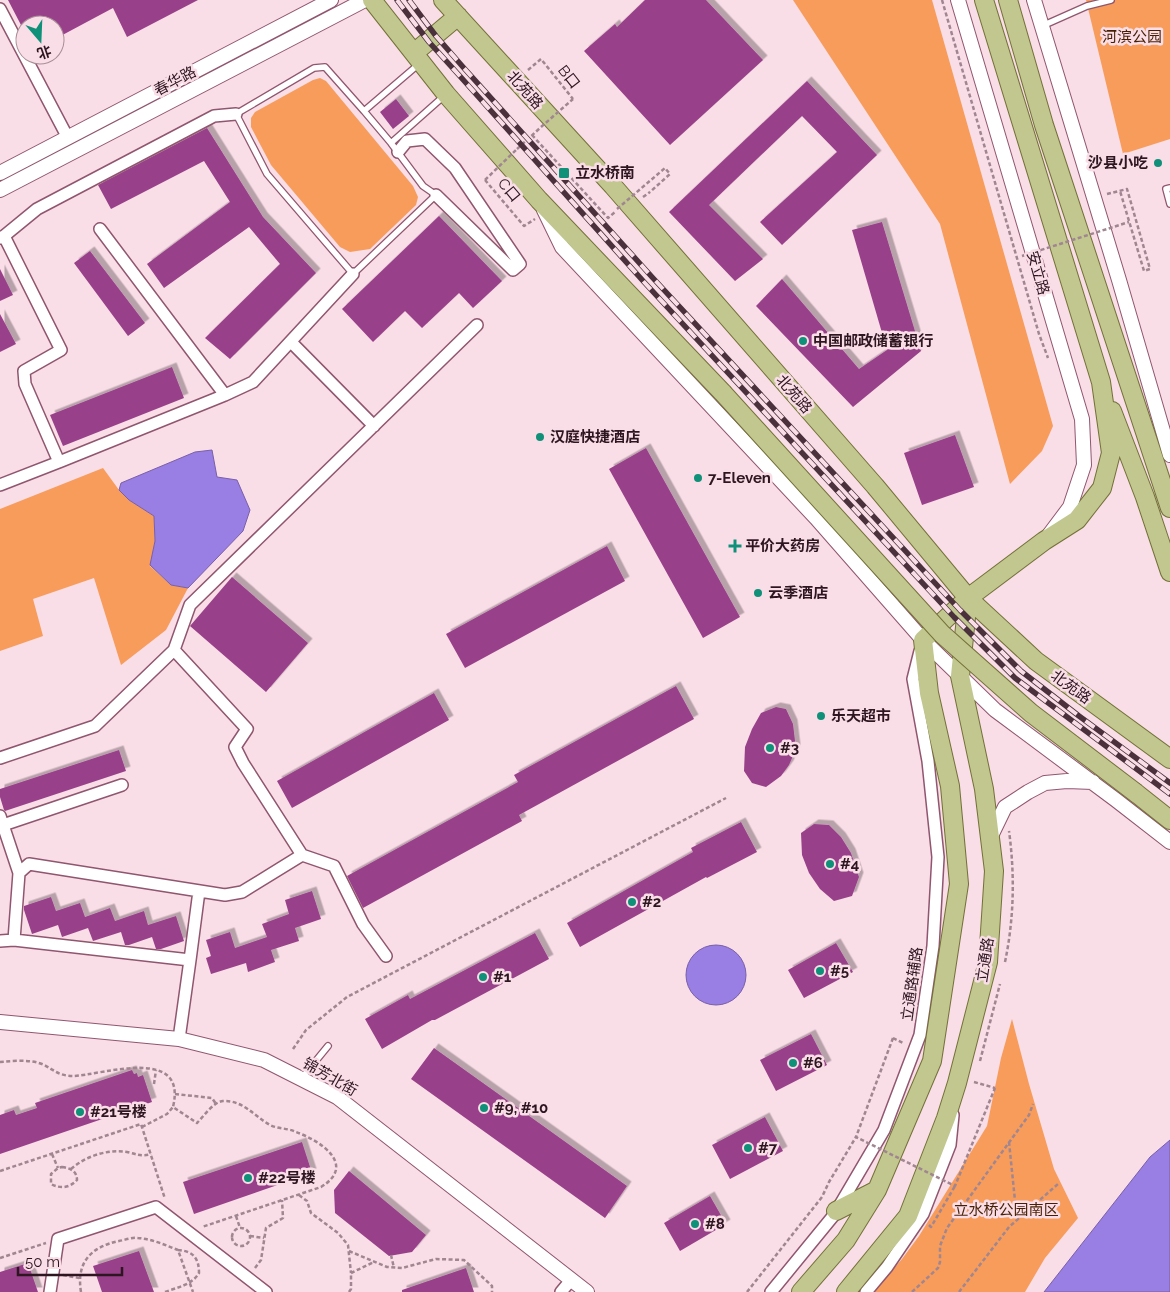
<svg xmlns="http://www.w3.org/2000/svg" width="1170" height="1292" font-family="Raleway,'Noto Sans SC',sans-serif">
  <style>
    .green { fill: #f79c5b }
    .water { fill: #997ee3; stroke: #795fa8 }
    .building { fill: #99418a; filter: url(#shadow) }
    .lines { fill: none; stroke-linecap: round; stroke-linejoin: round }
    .service-casing { stroke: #90566e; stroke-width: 8 }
    .minor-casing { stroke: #90566e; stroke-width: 14 }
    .tertiary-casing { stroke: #90566e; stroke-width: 16 }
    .primary-casing { stroke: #737137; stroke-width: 20 }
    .path { stroke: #a08690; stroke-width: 2.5; stroke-dasharray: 4 2.5; stroke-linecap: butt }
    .service { stroke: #fff; stroke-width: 5.5 }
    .minor { stroke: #fff; stroke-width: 11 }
    .tertiary { stroke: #fff; stroke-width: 14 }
    .primary { stroke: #c1c78f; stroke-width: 18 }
    .rail-casing { stroke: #4a313b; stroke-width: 5.5 }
    .rail { stroke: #f9dde7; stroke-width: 4; stroke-dasharray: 11; stroke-linecap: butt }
    .primary-bridge-casing { stroke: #737137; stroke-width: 20; stroke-linecap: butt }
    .path-bridge { stroke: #a08690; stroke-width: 2.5; stroke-dasharray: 4 2.5; stroke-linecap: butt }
    .primary-bridge { stroke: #c1c78f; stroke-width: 18 }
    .poi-dot { fill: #0f9078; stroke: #f9dde7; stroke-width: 2 }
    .labels { text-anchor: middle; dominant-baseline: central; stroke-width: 5; stroke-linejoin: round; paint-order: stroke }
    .park-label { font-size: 15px; fill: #451f01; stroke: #f9dde7 }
    .street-label { font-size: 15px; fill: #2e1620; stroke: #f9dde7 }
    .poi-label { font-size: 15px; font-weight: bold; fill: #2e1620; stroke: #f9dde7; text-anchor: start }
  </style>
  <defs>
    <filter id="shadow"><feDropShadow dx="4.5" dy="-4.5" stdDeviation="0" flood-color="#0004"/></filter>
  </defs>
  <rect width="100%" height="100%" fill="#f9dde7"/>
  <!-- green -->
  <path class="green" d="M793,0H932L1053,426L1042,451L1010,484L940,224Z
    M1086,0H1170V139L1123,154Z
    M320,78L326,81L413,186L418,197L416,205L370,249L350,252L340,247L271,165L251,127V118L255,112L313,80Z
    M103,468L119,490L129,500L154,516L155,541L150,566L171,585L188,588L166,630L121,665L94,578L33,599L43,636L0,651V509Z
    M1012,1019L1029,1084L1054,1169L1078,1218L1045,1258L1025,1292H873L902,1259L919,1236L987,1126L1001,1058Z"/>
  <!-- water -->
  <path class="water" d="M212,450L217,477L237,480L250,510L243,531L188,588L171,585L150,565L155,541L154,516L129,500L119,490L121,483L195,452Z
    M686 975a30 30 0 1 1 60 0a30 30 0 1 1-60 0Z
    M1170,1140V1292H1044L1150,1157Z"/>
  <!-- building -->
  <path class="building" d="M8,0H198L127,37L113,8L55,39V25H21Z
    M645,0H706L763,60L670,145L584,51L615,24L617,27Z
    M807,81L877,155L782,245L760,222L837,152L802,116L709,205L763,259L735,281L669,212Z
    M396,99L409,116L393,129L380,112Z
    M207,128L263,217L316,273L230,359L205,338L280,264L249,227L164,288L147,264L230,202L204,161L111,209L98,185Z
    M439,216L502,281L473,308L459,293L422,328L405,311L373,342L342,309Z
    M882,222L921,351L853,407L756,306L782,279L859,369L887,350L852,230Z
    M90,251L145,323L128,336L74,263Z
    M0,269L13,295L0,301Z
    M0,314L16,344L0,352Z
    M172,367L184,398L63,446L50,415Z
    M955,435L974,487L922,505L904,453Z
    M646,448L740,617L703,638L609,469Z
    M607,546L625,581L465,668L446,634Z
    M232,577L308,643L266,692L190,626Z
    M676,686L694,719L519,815L522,821L363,908L347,876L518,782L514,775Z
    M434,693L449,720L292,808L277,781Z
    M776,707L786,709L793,724L796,749L789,765L781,776L766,787L752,783L744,771L745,747L752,729L761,713Z
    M119,750L126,771L5,811L4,810L0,797V789Z
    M741,822L757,852L707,878L706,877L580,947L567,923L693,852L691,848Z
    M814,824L829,825L841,837L851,853L859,877L852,896L834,901L820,889L809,873L802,855L801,833Z
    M312,891L321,919L295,928L299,941L271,950L275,962L248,972L246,963L211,974L206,958L211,956L206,940L230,932L235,948L267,937L262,924L289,914L285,900Z
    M51,897L56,911L80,903L85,917L110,908L115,921L144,911L148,925L176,916L184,941L161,949H156L152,937L129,945H125L121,932L93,941L88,928L62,937L58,925L32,934L24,910V906Z
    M535,933L549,959L435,1020H432L382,1049L365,1019L408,995L410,999Z
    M836,943L853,972L804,998L788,970Z
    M811,1034L827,1065L776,1091L760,1060Z
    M434,1048L627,1186L605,1218L411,1079Z
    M132,1070L134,1074L137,1073L138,1077L143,1075L152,1102L0,1154V1115L14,1110L16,1115L37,1108L35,1103Z
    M765,1117L783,1151L730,1179L712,1145Z
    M302,1142L312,1173L194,1214L183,1182Z
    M349,1171L426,1235L412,1252L389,1256L335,1213L334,1190Z
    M710,1196L726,1224L680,1251L664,1223Z
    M139,1251L154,1292H102L93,1266Z
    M28,1263L38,1292H0V1272Z
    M466,1268L474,1292H402V1290Z"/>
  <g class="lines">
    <defs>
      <path id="service" d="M1042,26L1087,6L1111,0
        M364,111L391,143L423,186L436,195L353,274L267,174L236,114L314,68L325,67L364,111L419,64
        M391,143L444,96
        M1170,188L1166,189L1170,204
        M301,1079L328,1046"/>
      <path id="minor" d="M0,9L68,138
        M398,152L407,141L425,139L455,168L520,264L513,270L436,195
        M100,229L225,395L253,382L353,274
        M4,236L37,209L214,116L236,114
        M0,238L4,236L61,350L24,371L25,384L59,462L0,485
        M291,342L374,426
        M59,462L225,395
        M174,650L190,605L477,325
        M0,758L95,726L174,650L247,729L235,747L243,763L302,855L242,892L225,895L29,864L19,873L14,940L190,960L179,1039
        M0,816L19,873
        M0,826L122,785
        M302,855L334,866L363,924L386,956
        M0,941L14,940
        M190,960L199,891
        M50,1292L58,1239L156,1207L266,1292
        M561,1292L571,1280
        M771,1292L834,1215L884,1130L920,1035L933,946L938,857L928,761L913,679L920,651
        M866,1292L887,1267L923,1214L950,1145L953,1115"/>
      <path id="tertiary" d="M958,0L1082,419L1084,465L1070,507L1049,535
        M1034,0L1119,280L1170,455
        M0,173L331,0
        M0,190L365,0
        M544,210L562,247L816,518L923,640L995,710L1116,800L1170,842
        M990,838L1005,807L1028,792L1045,783L1067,781L1093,782
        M0,1022L179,1039L264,1060L337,1097L587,1292"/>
      <path id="primary" d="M372,0L446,94L539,200L723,393
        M443,0L613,186L875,486L968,598L1036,661L1170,759
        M1008,0L1044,125L1170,508
        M414,53L458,16
        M1112,411L1145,497L1170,572
        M1136,793L1170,820
        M836,1211L877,1190
        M801,1292L846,1240L877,1190L932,1061L959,884L950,786L929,693L923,640L968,598L1044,541L1077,520L1102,488L1111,453L1101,382L984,0
        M846,1292L908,1216L946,1118L957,1083L988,962L994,871L984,789L960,676L968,598"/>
    </defs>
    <!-- service casing -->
    <use href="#service" class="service-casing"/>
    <!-- minor casing -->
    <use href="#minor" class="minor-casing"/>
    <!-- tertiary casing -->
    <use href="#tertiary" class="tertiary-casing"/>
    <!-- primary casing -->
    <use href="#primary" class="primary-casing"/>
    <!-- path -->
    <path class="path" d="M942,0L1039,334L1048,358
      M528,70L541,59L573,99
      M532,135L608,218L615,212
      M517,149L540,128
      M485,180L524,226L535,219
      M1107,194L1127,189L1150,269L1144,271L1120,191
      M643,197L650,192
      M1005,962C1014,919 1015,875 1009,831
      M893,1038L903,1043
      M293,1049L306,1030L347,997L726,798
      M980,1061L1000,984
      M0,1062C13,1061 29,1059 42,1064C53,1069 58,1076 73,1076C102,1075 188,1045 173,1107L197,1123C204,1116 213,1102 223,1101C243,1100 254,1116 270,1125C278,1129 288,1128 296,1132C321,1141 357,1165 321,1187L202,1227
      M974,1082L995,1088
      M154,1084L156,1070
      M175,1094L212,1098L216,1104
      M142,1127L167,1114L173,1107
      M1009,1142L1017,1220
      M52,1154L58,1168
      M62,1167C70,1168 77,1171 77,1180C70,1188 60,1189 51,1184V1174L58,1168Z
      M71,1169C86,1156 107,1149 127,1152C136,1154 142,1157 151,1154
      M0,1171L141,1124L165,1199
      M299,1195L307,1201L311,1213L338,1233L348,1245L351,1273
      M236,1216L240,1228
      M929,1225L931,1227L955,1186
      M232 1237a9 9 0 1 1 18 0a9 9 0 1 1-18 0Z
      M250,1236L264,1238
      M349,1251L387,1267L402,1268L436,1259L464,1260L492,1286V1292
      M391,1255L394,1268
      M0,1258L46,1243
      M255,1268L261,1260L266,1228L283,1218L282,1200
      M63,1275L79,1278
      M81,1292C76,1262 91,1247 119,1241C125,1240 132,1237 138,1238C152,1239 165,1245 178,1250
      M165,1292C178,1287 192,1285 199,1273C199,1258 193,1251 178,1250L193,1292
      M349,1292L351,1289V1273L374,1262
      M747,1292L822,1197L829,1182L856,1137
      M912,1292L938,1268L940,1262V1246L947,1228L1029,1115L1033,1104
      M959,1292L1009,1227L1058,1184"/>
    <!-- service -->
    <use href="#service" class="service"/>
    <!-- minor -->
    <use href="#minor" class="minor"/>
    <!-- tertiary -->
    <use href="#tertiary" class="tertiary"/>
    <!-- primary -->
    <use href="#primary" class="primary"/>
    <defs>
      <path id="rail" d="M397,0L429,42L458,74L644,282L954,617L1015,678L1170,794
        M409,0L436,36L463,67L652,277L960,610L1021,671L1079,716L1170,783"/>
    </defs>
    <!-- rail casing -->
    <use href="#rail" class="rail-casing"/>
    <!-- rail -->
    <use href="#rail" class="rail"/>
    <defs>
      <path id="primary-bridge" d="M723,393L942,634L1031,713L1136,793"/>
    </defs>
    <!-- primary-bridge casing -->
    <use href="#primary-bridge" class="primary-bridge-casing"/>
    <!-- path-bridge -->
    <path class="path-bridge" d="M541,127L573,99
      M485,180L517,149
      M617,209L665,168L670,174L650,192
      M1022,256L1129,222
      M893,1038L856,1137L955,1186L995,1088"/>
    <!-- primary-bridge -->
    <use href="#primary-bridge" class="primary-bridge"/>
  </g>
  <!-- markers -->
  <g class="poi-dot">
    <circle cx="1158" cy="163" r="5"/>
    <rect x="558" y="167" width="12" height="12" rx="2.5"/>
    <circle cx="803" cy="341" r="5"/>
    <circle cx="540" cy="437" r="5"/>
    <circle cx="698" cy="478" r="5"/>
    <path d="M732.5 538.5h5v5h5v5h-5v5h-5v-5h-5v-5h5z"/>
    <circle cx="758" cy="593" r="5"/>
    <circle cx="821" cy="716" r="5"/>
    <circle cx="770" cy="748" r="5"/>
    <circle cx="830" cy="864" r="5"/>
    <circle cx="632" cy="902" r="5"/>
    <circle cx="820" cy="971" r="5"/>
    <circle cx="483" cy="977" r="5"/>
    <circle cx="793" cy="1063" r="5"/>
    <circle cx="484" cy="1108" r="5"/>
    <circle cx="80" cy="1112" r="5"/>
    <circle cx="748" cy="1148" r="5"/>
    <circle cx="248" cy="1178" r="5"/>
    <circle cx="695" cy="1224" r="5"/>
  </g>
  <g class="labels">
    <!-- park labels -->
    <g class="park-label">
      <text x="1132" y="37">河滨公园</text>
      <text x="1006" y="1210">立水桥公园南区</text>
    </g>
    <!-- street labels -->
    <g class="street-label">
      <text transform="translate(569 77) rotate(52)">B口</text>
      <text transform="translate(175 81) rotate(-28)">春华路</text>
      <text transform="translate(525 90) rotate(48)">北苑路</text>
      <text transform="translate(509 190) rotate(50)">C口</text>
      <text transform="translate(1038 273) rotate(74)">安立路</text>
      <text transform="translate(794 394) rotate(49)">北苑路</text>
      <text transform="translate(1071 687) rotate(36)">北苑路</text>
      <text transform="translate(985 960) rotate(-81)">立通路</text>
      <text transform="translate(912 984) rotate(-82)">立通路辅路</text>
      <text transform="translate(330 1077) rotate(30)">锦芳北街</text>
    </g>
    <!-- poi labels -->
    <g class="poi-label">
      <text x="1148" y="163" text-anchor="end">沙县小吃</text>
      <text x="575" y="173">立水桥南</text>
      <text x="813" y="341">中国邮政储蓄银行</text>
      <text x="550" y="437">汉庭快捷酒店</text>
      <text x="708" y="478">7-Eleven</text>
      <text x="745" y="546">平价大药房</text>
      <text x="768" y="593">云季酒店</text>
      <text x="831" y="716">乐天超市</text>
      <text x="780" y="748">#3</text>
      <text x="840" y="864">#4</text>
      <text x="642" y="902">#2</text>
      <text x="830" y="971">#5</text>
      <text x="493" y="977">#1</text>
      <text x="803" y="1063">#6</text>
      <text x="494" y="1108">#9, #10</text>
      <text x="90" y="1112">#21号楼</text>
      <text x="758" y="1148">#7</text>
      <text x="258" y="1178">#22号楼</text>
      <text x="705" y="1224">#8</text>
    </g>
  </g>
  <!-- north arrow -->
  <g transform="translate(40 40) rotate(161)"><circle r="24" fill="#f9dde7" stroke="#a88d97"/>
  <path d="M0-4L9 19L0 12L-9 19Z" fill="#0f9078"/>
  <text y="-8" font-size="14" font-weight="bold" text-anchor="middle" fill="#2e1620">北</text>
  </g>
  <!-- scale -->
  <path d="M18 1267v8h104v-8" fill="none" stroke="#2e1620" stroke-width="2.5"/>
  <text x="25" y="1267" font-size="15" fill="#2e1620" stroke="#f9dde7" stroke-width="4" paint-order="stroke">50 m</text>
</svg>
